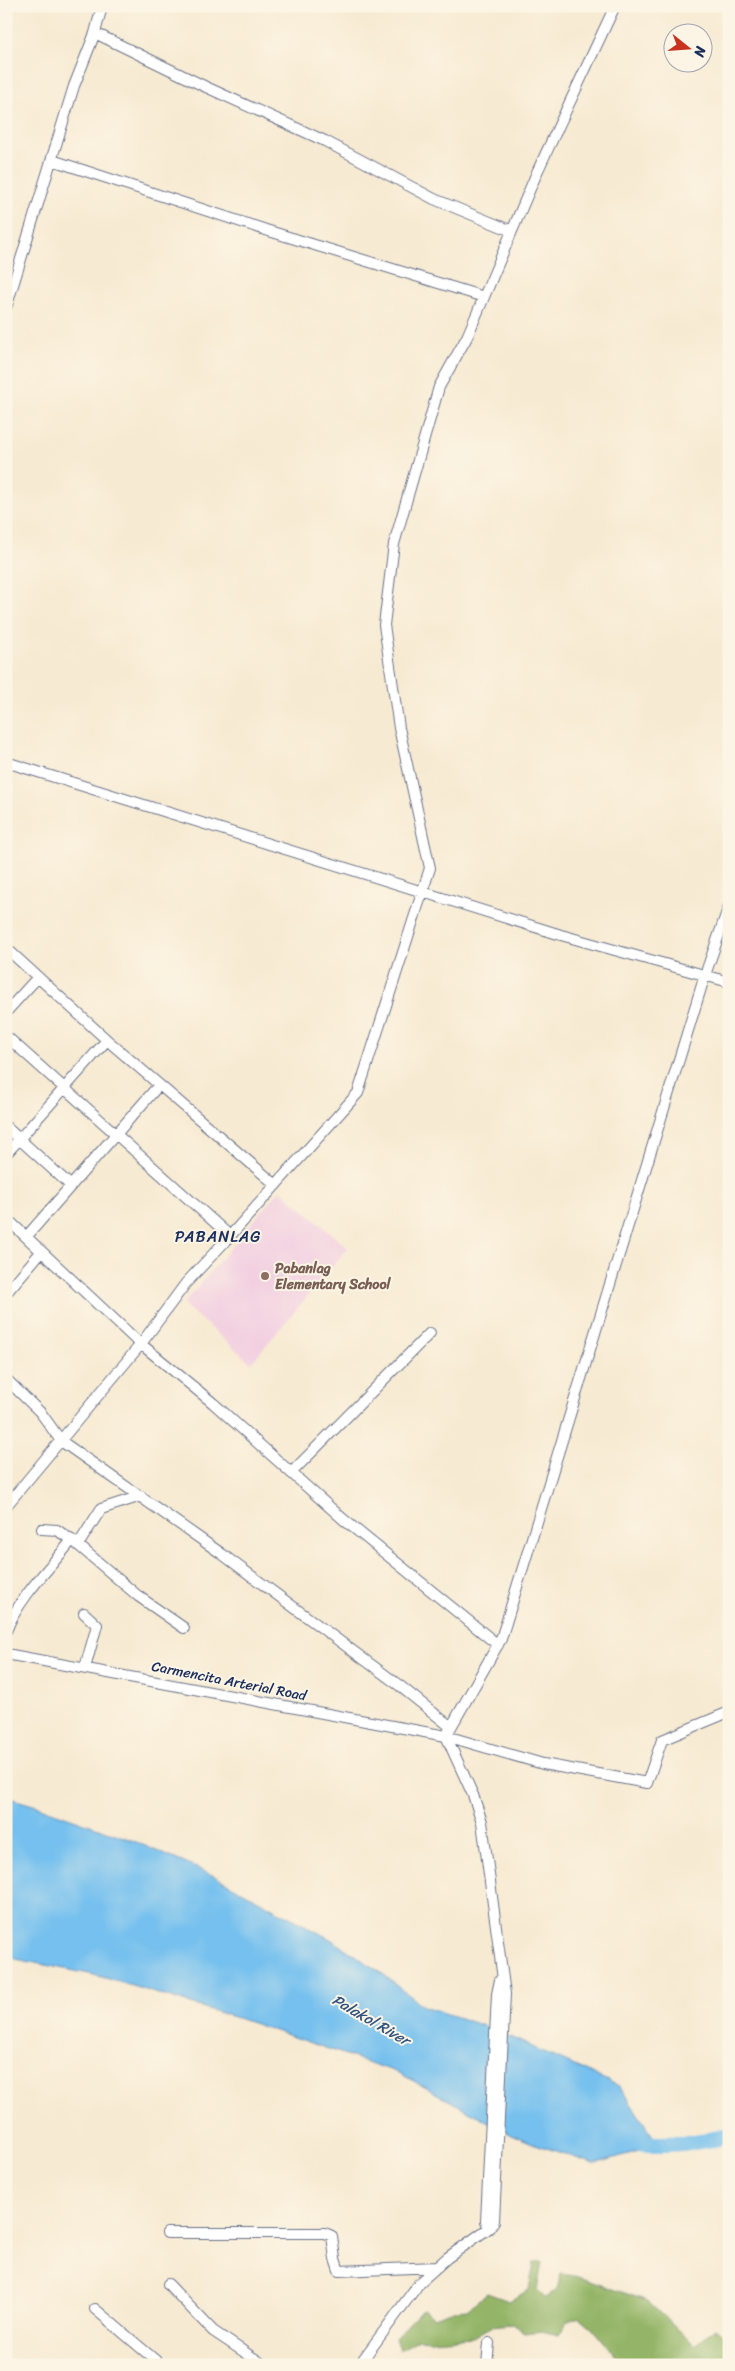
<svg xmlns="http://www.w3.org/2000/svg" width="735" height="2371" font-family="Sriracha,sans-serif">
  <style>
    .built { fill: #f2cfe1 }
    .forest { fill: #94b568; stroke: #587263 }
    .water { fill: #74c0ee; stroke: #4878a6 }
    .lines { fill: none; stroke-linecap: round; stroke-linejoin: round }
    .river { stroke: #74c0ee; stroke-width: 16 }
    .street-casing { stroke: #687087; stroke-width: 12 }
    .street { stroke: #fff; stroke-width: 10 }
    .education-dot { fill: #8d6e63; stroke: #fcf5e5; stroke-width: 2 }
    .labels { text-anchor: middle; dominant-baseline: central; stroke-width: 4; stroke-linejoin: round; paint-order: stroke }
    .education-label { font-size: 14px; font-weight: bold; fill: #785e54; stroke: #fcf5e5; text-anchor: start }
    .street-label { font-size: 14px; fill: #1b2f5e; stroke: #fcf5e5 }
    .water-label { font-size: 15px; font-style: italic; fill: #315382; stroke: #fcf5e5 }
    .quarter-label { font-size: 16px; letter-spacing: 1px; fill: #1b2f5e; stroke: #fcf5e5 }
  </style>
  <rect width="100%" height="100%" fill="#fcf5e5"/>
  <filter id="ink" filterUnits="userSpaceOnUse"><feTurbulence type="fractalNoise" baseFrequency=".02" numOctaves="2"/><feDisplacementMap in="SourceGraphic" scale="10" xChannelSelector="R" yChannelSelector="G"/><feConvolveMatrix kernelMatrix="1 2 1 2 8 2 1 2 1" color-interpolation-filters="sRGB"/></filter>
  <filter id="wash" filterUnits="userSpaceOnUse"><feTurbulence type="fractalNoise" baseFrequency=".0096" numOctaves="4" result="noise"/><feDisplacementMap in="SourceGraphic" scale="20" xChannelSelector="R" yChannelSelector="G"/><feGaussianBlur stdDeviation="1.12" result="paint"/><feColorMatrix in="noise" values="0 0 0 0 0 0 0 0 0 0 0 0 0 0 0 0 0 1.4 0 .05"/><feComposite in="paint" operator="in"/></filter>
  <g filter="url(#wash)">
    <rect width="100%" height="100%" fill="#f7ead2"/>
    <!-- built -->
    <path class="built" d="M280,1190L348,1248L251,1363L183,1304Z"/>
    <!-- forest -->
    <path class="forest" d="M534,2262H542L537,2290L545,2298L557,2289L561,2274L575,2276L648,2301L695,2345L715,2328L729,2340V2365H623L597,2333L579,2317L567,2322L559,2335L541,2331L525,2333L512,2324L491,2326L473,2337L431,2340L418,2339L399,2350L395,2338L423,2309L434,2317L454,2310L467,2309L487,2293L509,2301L529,2290Z"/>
    <!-- water -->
    <path class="water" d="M6,1797L40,1807L129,1839L212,1875L332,1940L379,1971L423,2006L490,2028L619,2086L659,2145L594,2164L535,2144L511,2134L399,2073L237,2018L99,1976L6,1957Z"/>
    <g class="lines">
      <!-- river -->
      <path class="river" d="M637,2143C669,2146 697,2143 729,2136"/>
    </g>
  </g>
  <g filter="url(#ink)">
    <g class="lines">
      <defs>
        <path id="street" d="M95,33L206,87L325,141L434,199L512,231
          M52,160L269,231L484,297
          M6,308L74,86L95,33L102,6
          M6,762L561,935L729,982
          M6,948L107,1040L276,1185
          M6,1012L38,977
          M6,1036L230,1236
          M6,1127L70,1185
          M6,1154L107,1040
          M6,1218L136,1340L213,1403L343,1519L498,1645
          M27,1236L159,1085
          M6,1293L41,1252
          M6,1379L41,1413L61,1441L222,1554L400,1686L451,1727
          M291,1473L430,1333
          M141,1496L101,1509L78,1545L138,1596L184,1628
          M6,1506L141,1344L186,1283L230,1236L358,1093L430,868L399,728L384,625L394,544L439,387L467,337L538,170L615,6
          M42,1529L57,1530L77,1544
          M84,1613L97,1625L85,1668
          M6,1631C19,1597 50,1568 72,1540
          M6,1654L446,1736L543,1764L647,1783L662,1740L729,1712
          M446,1736L501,1639L705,975L729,906
          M489,2228L486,2221L497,1994L500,1980
          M167,2233H325L332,2236L335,2259L339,2271L437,2267
          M168,2284L213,2331L264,2365
          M95,2309L161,2365
          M359,2365L420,2282L447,2258L489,2228L494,2221L505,1994L482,1822L473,1795L446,1736
          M487,2365L489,2343"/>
      </defs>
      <!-- street casing -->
      <use href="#street" class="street-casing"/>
      <!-- street -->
      <use href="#street" class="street"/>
    </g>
  </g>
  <!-- markers -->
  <circle class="education-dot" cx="265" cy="1276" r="5"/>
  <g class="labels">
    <!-- education labels -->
    <g class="education-label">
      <text x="275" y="1268">Pabanlag<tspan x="275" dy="16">Elementary School</tspan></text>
    </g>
    <!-- street labels -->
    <g class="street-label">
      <text transform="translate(229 1681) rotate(11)">Carmencita Arterial Road</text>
    </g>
    <!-- water labels -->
    <g class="water-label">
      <text transform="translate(371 2020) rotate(30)">Palakol River</text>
    </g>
    <!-- quarter labels -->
    <g class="quarter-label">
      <text x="218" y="1236">PABANLAG</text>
    </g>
  </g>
  <!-- margin -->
  <rect width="735" height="2371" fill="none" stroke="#fcf5e5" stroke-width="25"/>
  <!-- north arrow -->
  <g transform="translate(688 48) rotate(107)"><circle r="24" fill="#fcf5e5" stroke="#a2a6af"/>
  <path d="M0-4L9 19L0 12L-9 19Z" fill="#c8321e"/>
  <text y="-8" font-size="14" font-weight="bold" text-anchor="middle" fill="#1b2f5e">N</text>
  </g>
</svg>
